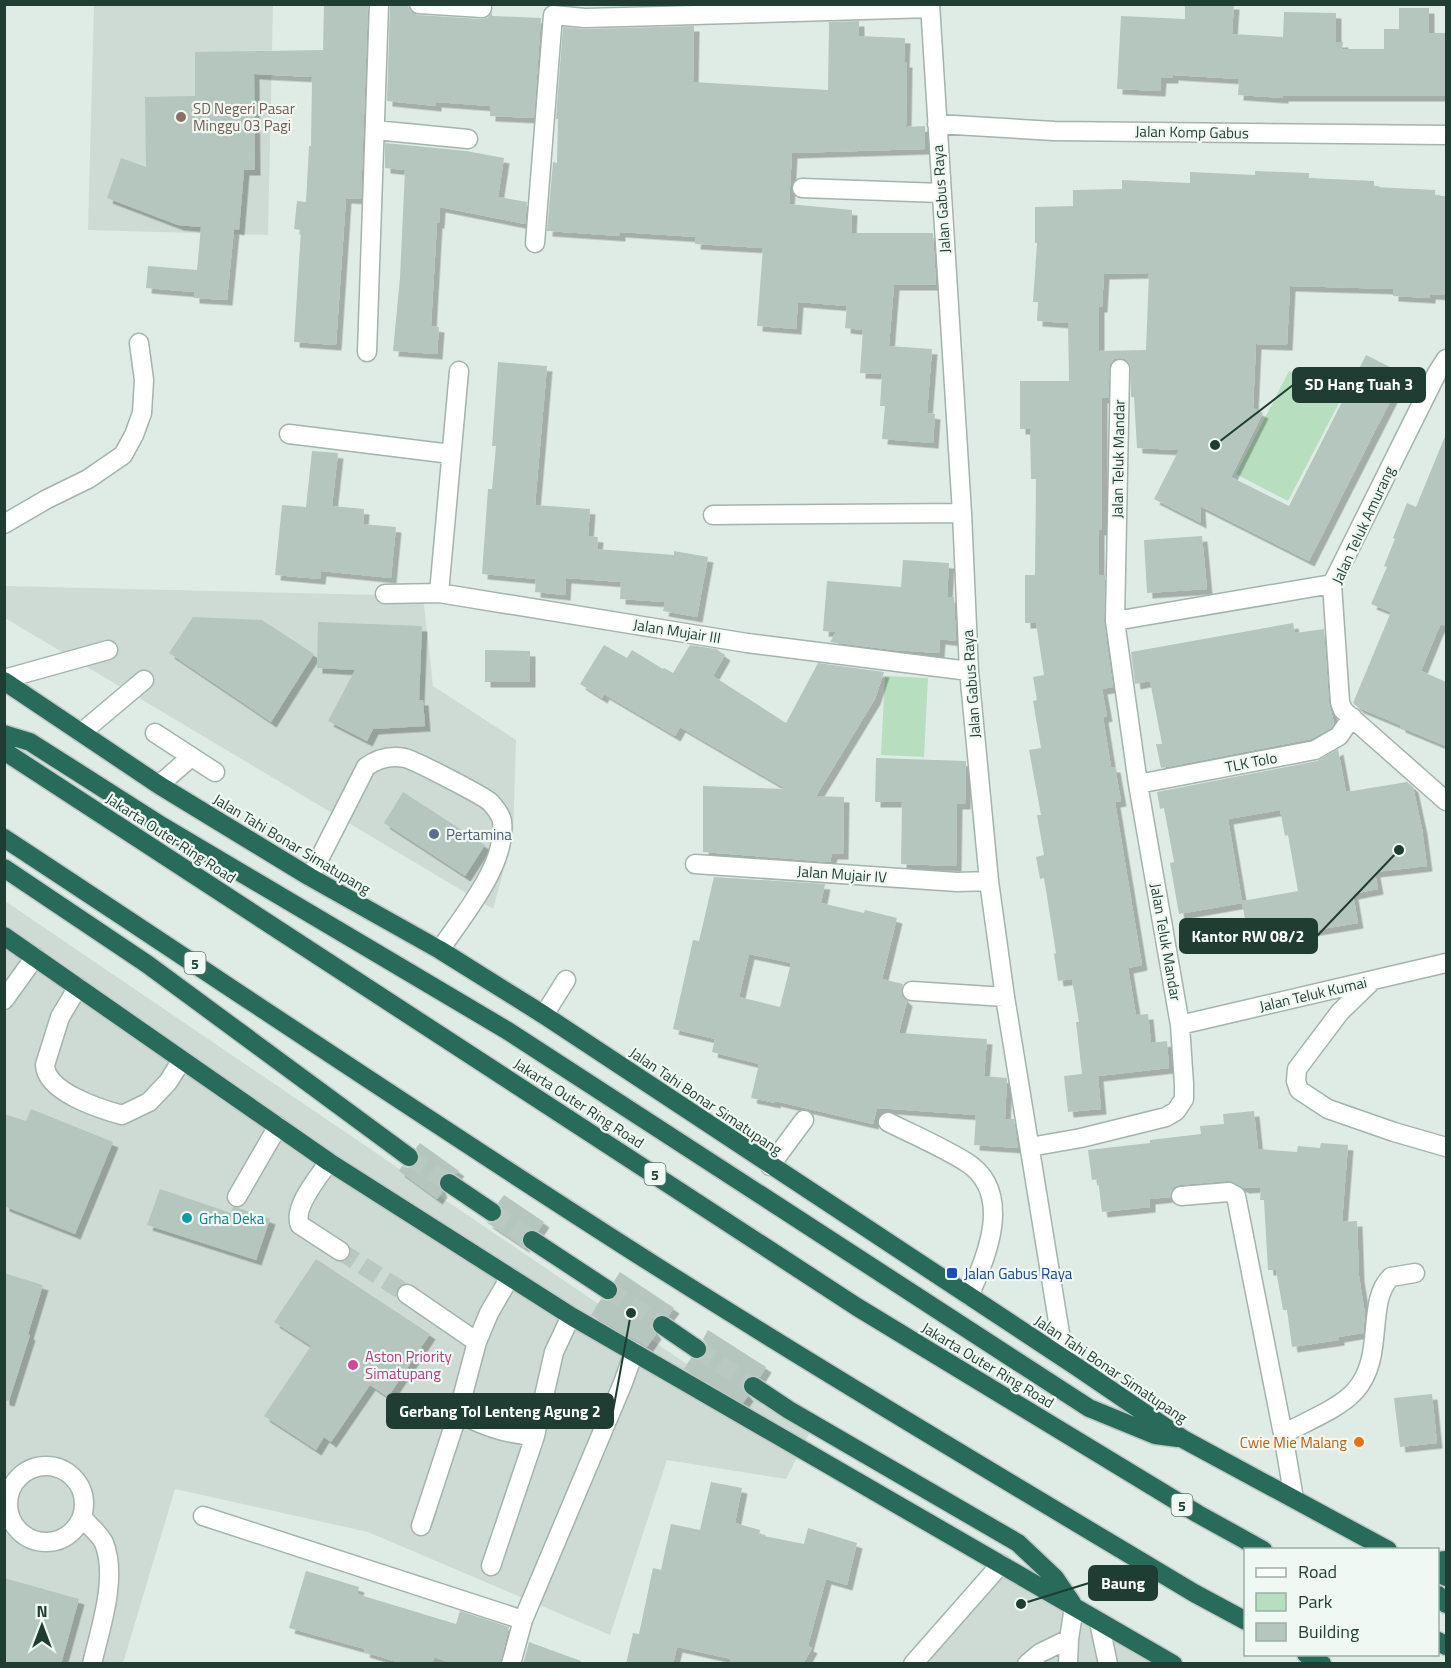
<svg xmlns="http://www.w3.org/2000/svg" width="1451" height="1668" font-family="'Titillium Web',sans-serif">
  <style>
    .built { fill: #cddbd4 }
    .green { fill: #b6debf }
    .building { fill: #b4c6be; fill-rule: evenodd; filter: url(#shadow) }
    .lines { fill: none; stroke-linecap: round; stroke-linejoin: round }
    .minor-tunnel { stroke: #b9c9c1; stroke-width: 18; stroke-dasharray: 18 9; stroke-linecap: butt }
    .highway-tunnel { stroke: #b9c9c1; stroke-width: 18; stroke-dasharray: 18 9; stroke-linecap: butt }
    .minor-casing { stroke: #a2b4ac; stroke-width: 21 }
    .highway-casing { stroke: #c0c9c6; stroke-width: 21 }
    .minor { stroke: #fff; stroke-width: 18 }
    .highway { stroke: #296b5a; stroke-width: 18 }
    .education-dot { fill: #8d6e63; stroke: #f0f8f3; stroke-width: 2 }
    .service-dot { fill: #5c6f8a; stroke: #f0f8f3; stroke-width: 2 }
    .culture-dot { fill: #0f9aa8; stroke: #f0f8f3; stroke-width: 2 }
    .transit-dot { fill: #1a4fb4; stroke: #f0f8f3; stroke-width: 2 }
    .hotel-dot { fill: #d1479c; stroke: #f0f8f3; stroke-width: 2 }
    .food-dot { fill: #e8710a; stroke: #f0f8f3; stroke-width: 2 }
    .labels { text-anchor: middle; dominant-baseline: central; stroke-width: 4.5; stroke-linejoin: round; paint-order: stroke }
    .shield { fill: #f0f8f3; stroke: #5e756d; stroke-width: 1.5 }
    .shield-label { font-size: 14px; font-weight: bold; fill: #1f3d33 }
    .education-label { font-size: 15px; fill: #785e54; stroke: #f0f8f3; text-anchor: start }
    .street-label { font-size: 15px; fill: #1f3d33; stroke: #f0f8f3 }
    .service-label { font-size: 15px; fill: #4e5e75; stroke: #f0f8f3; text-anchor: start }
    .culture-label { font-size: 15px; fill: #0d838f; stroke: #f0f8f3; text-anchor: start }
    .transit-label { font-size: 15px; fill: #164399; stroke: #f0f8f3; text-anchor: start }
    .hotel-label { font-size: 15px; fill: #b23c85; stroke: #f0f8f3; text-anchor: start }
    .food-label { font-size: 15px; fill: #c56008; stroke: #f0f8f3; text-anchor: end }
    .leader { fill: none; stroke: #1f3d33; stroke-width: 2 }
    .callout-dot { fill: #1f3d33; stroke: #f0f8f3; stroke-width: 2 }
    .callout { fill: #1f3d33; stroke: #1f3d33; stroke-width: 2 }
    .callout-label { font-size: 16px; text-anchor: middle; font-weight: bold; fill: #fff }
  </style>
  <defs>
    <filter id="shadow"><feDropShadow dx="5.5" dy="5.5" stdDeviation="0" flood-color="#0004"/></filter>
  </defs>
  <rect width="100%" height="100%" fill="#dfece5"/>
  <!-- built -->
  <path class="built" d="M94,5H273L268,235L88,230Z
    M5,586L423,596L433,686L516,740L513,837L493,909L5,618Z
    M5,901L703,1375L816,1420L786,1479L667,1460L610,1635L368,1532L175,1489L123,1663H5Z
    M999,1556L1169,1663L936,1664L916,1653Z"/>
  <!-- green -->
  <path class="green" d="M1289,371L1342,397L1288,501L1236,474Z
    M885,676L928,678L924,757L881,755Z"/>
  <!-- building -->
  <path class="building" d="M324,4H368L361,199L346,198L336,345L294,342L301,230L294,229L297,201L306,202L309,146H311L312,77L254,74L255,170H244L239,230L234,229L227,300L194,298V292L146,288L148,266L197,270L201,227L178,225L107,198L121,158L146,167L145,97L195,96V52L323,50Z
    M390,4L408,6L412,13L418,15L481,19L487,18L492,13V16L541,18L534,118L490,116V106L436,102V106L387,101Z
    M1185,4H1234L1232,34L1283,37L1284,12L1336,13V42H1343L1342,49H1384V29H1399V8H1429V33H1446V96H1283V98L1238,95L1239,79L1173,75V78H1161L1160,91L1117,89L1121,16L1185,19Z
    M859,21V36L905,38L904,62H907L906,127L925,126V149L792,153L789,204L852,210L851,233H933L936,285H894L889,346L932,349L927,413L935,414L933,443L882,439L885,406H880L882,374L860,373L863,330L845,328L847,306L798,302L796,329L757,326L763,248L695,244L696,237L620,232V236L547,231L553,162L557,163L558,119H556L563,27L585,29L694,26L693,82L828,90L829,22Z
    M385,143L466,151L504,158L498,197L527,202L525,224L440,207L439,223H437L431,326L439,327L437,354L393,351L400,278L405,170L385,168Z
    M1255,171L1309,173V178L1374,181V187L1435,190V196H1446V295L1430,294V298L1393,296V289L1290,286L1287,345L1256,344L1253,408L1263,413L1231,477L1289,506L1366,355L1404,374L1309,561L1200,506L1201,523L1154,499L1179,450L1137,448L1134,397H1131L1130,364L1125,359L1120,358L1114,359L1110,364L1108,398H1102V530H1099V575H1105L1104,622L1113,687L1102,689L1107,716L1103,717L1111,767H1115L1121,801L1115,802L1142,965L1128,968L1136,1015L1148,1014L1151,1043L1167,1041L1169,1068L1098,1076L1101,1109L1068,1112L1064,1076L1082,1074L1076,1022H1079L1072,979L1058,981L1054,954L1056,953L1044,878L1040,879L1036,857L1044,855L1037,815H1041L1029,750L1041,748L1033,701L1037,700L1033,677L1044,675L1036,623H1025V575H1035L1036,479H1031L1030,429H1020V381H1069L1068,323L1037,321L1038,302H1033L1037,243H1035V207L1073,206V190L1122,189V180L1190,183V172L1255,175ZM1149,273L1146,350L1099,351V307H1102L1104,274Z
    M498,362L547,366L535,505L590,509L588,536L598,537L597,549L674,555V551L708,557L697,617L663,611L665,602L620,599L621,582L566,578L565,595L535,592L536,579L482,574L488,489H492L496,446H492Z
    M1446,434V626L1441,624L1437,632L1421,671L1446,682V746L1400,727V725L1359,708L1353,703L1391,612L1371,604L1387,567L1384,566L1395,539L1393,538L1407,503L1416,507Z
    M312,451L338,453L332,506L364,509L363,524L396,527L391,578L321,571L320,579L275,575L282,505L306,507Z
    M1202,536L1207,589L1147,593L1144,540Z
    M903,560L949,563L947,597H954L956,641L940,639L939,653L894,650L830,642L836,632L823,631L827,581L901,587Z
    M193,617L262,620L314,654L271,722L169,653Z
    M318,622L422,626L419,700H423L425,726L373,729L367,741L328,721L355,670L317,668Z
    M1293,623L1295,633L1324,629L1329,703L1334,723L1331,728L1311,739L1161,768L1156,744H1162L1150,681L1135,684L1131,652Z
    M604,645L627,658L632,650L663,669L664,668L673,673L690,645L716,649L725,655L713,676L786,723L818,663L884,672L875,699L816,796L844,797L843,854H832L830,862L703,852V786L786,789L680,727L675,736L604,694L602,698L580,684Z
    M485,650L530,651V682H485Z
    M1338,749L1346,792L1407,782L1413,787L1422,829L1427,866L1375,872L1378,889L1353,894L1358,923L1249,941L1242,903L1179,914L1170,863L1174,862L1164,808L1160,809L1157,792L1317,761ZM1280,810L1285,836L1288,835L1298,891L1242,901L1228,819Z
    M876,758L966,761L965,804H957L956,866L901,864L902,802H875Z
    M403,792L485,845L465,876L384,823Z
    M714,877L825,884L821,903L864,913L865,910L897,918L882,979L903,984L901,991L902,996L907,1001L899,1033L987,1039L984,1076L1007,1078L1005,1119H1014L1018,1148L974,1145L976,1115L877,1108L873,1124L775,1101V1103L751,1098L759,1064L712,1052L715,1039L673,1029L693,940L699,941ZM749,954L791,963L780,1007L739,997Z
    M31,1109L113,1142L75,1234L4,1206V1114L26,1121Z
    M1254,1111L1258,1149L1297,1152L1298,1146L1320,1148L1321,1143L1348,1145L1342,1222L1357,1221L1359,1276L1365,1314L1363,1333L1339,1337V1340L1292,1347L1287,1310H1283L1276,1270H1268L1264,1200H1260L1261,1187L1244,1188L1228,1181L1180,1185L1174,1187L1170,1197L1150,1199V1207L1102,1212L1098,1179L1092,1180L1088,1150L1150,1143V1140L1201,1134L1200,1126L1224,1124L1223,1114Z
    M420,1143L459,1171L456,1174L449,1172L440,1176L438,1183L442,1192L437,1199L399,1171L402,1166L408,1168L418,1164L420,1158L416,1148Z
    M160,1189L231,1213L233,1207L238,1208L270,1219L256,1260L147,1225Z
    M504,1195L544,1222L538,1231L532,1229L523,1233L521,1240L525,1248L486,1222L492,1223L501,1219L503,1212L498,1203Z
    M316,1259L430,1334L388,1397L370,1385L331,1442L324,1437L316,1450L264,1416L311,1346L274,1322Z
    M620,1272L674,1308L668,1316L658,1315L652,1319V1329L656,1334L647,1347L591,1315L601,1299L608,1301L617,1297L619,1290L614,1281Z
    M4,1273L43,1285L28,1334L30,1335L9,1401L4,1400Z
    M708,1330L766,1367L760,1377L749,1376L743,1380V1390L748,1396L743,1403L684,1369L691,1358L701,1359L707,1355V1345L703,1339Z
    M1432,1394L1437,1443L1400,1447L1394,1398Z
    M711,1482L742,1488L735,1523L760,1530L759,1535L804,1544L808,1528L857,1543L847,1585L826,1579L808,1646L812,1648L803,1664H729L731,1659L677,1647L673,1664H626L633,1633L639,1634L653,1568L661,1570L671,1524L700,1530Z
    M306,1571L359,1587L357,1594L456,1624L460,1611L509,1627L500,1664H453L434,1657L432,1664H404L364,1652L365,1649L289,1628Z
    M4,1578L79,1599L61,1664H4Z
    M529,1642L581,1661V1664H523Z"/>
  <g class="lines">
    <!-- minor-tunnel -->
    <path class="minor-tunnel" d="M340,1251L407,1294"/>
    <!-- highway-tunnel -->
    <path class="highway-tunnel" d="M409,1157L449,1183
      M492,1212L532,1240
      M608,1290L662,1325
      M697,1349L753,1386"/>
    <defs>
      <path id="minor" d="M419,4L482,8
        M930,4L962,513L969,671L989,881L1005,997L1064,1358
        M937,124L1054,131L1446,135
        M375,130L468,139
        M802,188L941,193
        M535,243L553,15L585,18L661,16L930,8
        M367,352L379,4
        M1446,359L1437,373L1332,584L1340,702L1343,710L1446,801
        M289,434L451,454
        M713,515L962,513
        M4,524L47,499L88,479L123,455L134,435L142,413L144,380L139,343
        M439,593L459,371
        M385,594L439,593L747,643L969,671
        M1115,621L1332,584
        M4,679L108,650
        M81,733L144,680
        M155,733L215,772
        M1138,784L1315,750L1339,736L1352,717
        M159,785L191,757
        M695,864L957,882L989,881
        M310,877L366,767C378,758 390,755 405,758C414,760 482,795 490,802C494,806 501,815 502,821C507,865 463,915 440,950
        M1373,980L1340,1012L1297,1069L1296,1081L1299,1090L1328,1109L1394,1132L1446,1147
        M78,987L60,1017L45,1065C46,1092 100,1109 122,1115L149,1102L168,1082L182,1060
        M912,991L1005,997
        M4,1000L35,957
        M544,1015L566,980
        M1180,1025L1446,963
        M888,1122C914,1135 942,1147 966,1162C1014,1192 987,1257 969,1296
        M1030,1147L1081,1138L1166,1117L1176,1111L1184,1099V1084L1180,1025L1138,784L1115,621L1120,369
        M329,1162C319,1176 292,1208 300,1225L340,1251
        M770,1166L804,1120
        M1181,1196L1229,1192L1236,1196L1283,1434L1294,1499
        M237,1197L278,1126
        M510,1277L489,1313L477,1342L458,1413C484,1426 505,1434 535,1436L554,1352L571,1316
        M407,1294L477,1342
        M1283,1434C1305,1422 1339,1409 1355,1391C1386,1357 1365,1302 1391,1277L1415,1273
        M8 1504a38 38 0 1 1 76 0a38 38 0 1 1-76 0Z
        M203,1516L523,1620L623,1383L634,1352
        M83,1518C89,1526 100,1534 104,1543C118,1578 100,1629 92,1664
        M421,1526L458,1413
        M491,1566L535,1436
        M1099,1622L1108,1664
        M511,1664L523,1620
        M913,1664L1001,1564
        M1027,1664L1040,1653L1069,1639
        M1068,1664L1069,1639L1074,1607"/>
      <path id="highway" d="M4,681L159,785L310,877L440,950L544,1015L1077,1367L1183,1439L1388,1550
        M4,734L30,742L162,826L508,1031L1089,1408L1155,1435L1178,1438
        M4,751L857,1307L1198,1514L1263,1550
        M4,838C225,983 444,1132 667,1273C841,1383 1017,1487 1194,1593L1246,1621
        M4,868L147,964L409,1157
        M4,936L329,1162L571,1316L1173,1664
        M449,1183L492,1212
        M532,1240L608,1290
        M662,1325L697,1349
        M753,1386L789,1410L1018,1543L1055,1578L1072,1603
        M1438,1561L1446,1560
        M1438,1573L1446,1577
        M1438,1595L1446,1604
        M1438,1641L1446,1646
        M1306,1654L1322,1664"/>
    </defs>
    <!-- minor casing -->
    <use href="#minor" class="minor-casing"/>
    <!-- highway casing -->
    <use href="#highway" class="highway-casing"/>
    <!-- minor -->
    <use href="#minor" class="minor"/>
    <!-- highway -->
    <use href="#highway" class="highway"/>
  </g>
  <!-- markers -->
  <circle class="education-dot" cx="181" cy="117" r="6"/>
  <circle class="service-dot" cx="434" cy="834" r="6"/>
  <circle class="culture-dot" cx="187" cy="1218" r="6"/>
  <rect class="transit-dot" x="946" y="1267" width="12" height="12" rx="3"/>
  <circle class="hotel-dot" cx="353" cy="1365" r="6"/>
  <circle class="food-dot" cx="1359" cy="1442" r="6"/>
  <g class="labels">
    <!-- shield labels -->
    <g class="shield">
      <rect x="184.5" y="952" width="21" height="22" rx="4.5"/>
      <rect x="644.5" y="1163" width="21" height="22" rx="4.5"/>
      <rect x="1171.5" y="1494" width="21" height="22" rx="4.5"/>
    </g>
    <g class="shield-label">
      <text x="195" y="963">5</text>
      <text x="655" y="1174">5</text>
      <text x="1182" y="1505">5</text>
    </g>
    <!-- education labels -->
    <g class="education-label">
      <text x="193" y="108">SD Negeri Pasar<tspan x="193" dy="17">Minggu 03 Pagi</tspan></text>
    </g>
    <!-- street labels -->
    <g class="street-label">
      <text transform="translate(1192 132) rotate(1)">Jalan Komp Gabus</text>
      <text transform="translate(941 199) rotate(-94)">Jalan Gabus Raya</text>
      <text transform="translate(1118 459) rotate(-89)">Jalan Teluk Mandar</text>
      <text transform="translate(1363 525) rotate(-65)">Jalan Teluk Amurang</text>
      <text transform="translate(677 631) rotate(9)">Jalan Mujair III</text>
      <text transform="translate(971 684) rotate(-94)">Jalan Gabus Raya</text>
      <text transform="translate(1251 762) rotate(-11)">TLK Tolo</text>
      <text transform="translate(171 838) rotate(33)">Jakarta Outer Ring Road</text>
      <text transform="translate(292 844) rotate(31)">Jalan Tahi Bonar Simatupang</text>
      <text transform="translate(842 874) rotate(4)">Jalan Mujair IV</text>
      <text transform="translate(1166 942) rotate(80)">Jalan Teluk Mandar</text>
      <text transform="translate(1313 994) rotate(-13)">Jalan Teluk Kumai</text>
      <text transform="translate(706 1101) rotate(34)">Jalan Tahi Bonar Simatupang</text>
      <text transform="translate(579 1103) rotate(33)">Jakarta Outer Ring Road</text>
      <text transform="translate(988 1365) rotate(31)">Jakarta Outer Ring Road</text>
      <text transform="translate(1111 1369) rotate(34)">Jalan Tahi Bonar Simatupang</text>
    </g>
    <!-- service labels -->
    <g class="service-label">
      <text x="446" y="834">Pertamina</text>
    </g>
    <!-- culture labels -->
    <g class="culture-label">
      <text x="199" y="1218">Grha Deka</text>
    </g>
    <!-- transit labels -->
    <g class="transit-label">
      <text x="964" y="1273">Jalan Gabus Raya</text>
    </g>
    <!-- hotel labels -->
    <g class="hotel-label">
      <text x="365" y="1356">Aston Priority<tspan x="365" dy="17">Simatupang</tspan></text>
    </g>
    <!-- food labels -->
    <g class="food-label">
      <text x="1347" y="1442">Cwie Mie Malang</text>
    </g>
  </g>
  <!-- callouts -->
  <path class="leader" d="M1215 445L1293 385M1399 850L1317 936M631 1313L613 1411M1021 1604L1089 1583"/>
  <g class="callout-dot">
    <circle cx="1215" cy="445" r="6"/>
    <circle cx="1399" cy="850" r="6"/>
    <circle cx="631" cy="1313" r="6"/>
    <circle cx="1021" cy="1604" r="6"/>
  </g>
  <g class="callout">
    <rect x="1293" y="368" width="132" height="34" rx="6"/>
    <rect x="1180" y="919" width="137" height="34" rx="6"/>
    <rect x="387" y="1394" width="226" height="34" rx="6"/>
    <rect x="1089" y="1566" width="68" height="34" rx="6"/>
  </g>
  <g class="callout-label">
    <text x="1359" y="390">SD Hang Tuah 3</text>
    <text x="1248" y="942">Kantor RW 08/2</text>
    <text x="500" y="1417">Gerbang Tol Lenteng Agung 2</text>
    <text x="1123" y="1589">Baung</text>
  </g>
  <!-- border -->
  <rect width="1451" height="1668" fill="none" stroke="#1f3d33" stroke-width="12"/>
  <!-- legend -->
  <rect x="1244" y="1548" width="195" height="108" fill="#f0f8f3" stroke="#9cada6" stroke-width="1.5"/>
  <rect x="1256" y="1568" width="30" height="9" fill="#ffffff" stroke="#9cada6" stroke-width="1.5"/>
  <text x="1298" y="1578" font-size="18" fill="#1f3d33">Road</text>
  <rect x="1256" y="1593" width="30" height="18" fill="#b6debf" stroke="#9cada6" stroke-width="1.5"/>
  <text x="1298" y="1608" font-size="18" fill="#1f3d33">Park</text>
  <rect x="1256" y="1623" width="30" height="18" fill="#b4c6be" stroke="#9cada6" stroke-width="1.5"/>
  <text x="1298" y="1638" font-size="18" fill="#1f3d33">Building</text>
  <!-- north arrow -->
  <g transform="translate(42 1626)" stroke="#f0f8f3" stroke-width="4.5" paint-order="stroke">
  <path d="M0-4.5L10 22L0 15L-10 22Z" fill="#1f3d33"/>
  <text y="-9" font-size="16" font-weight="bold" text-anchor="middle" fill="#1f3d33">N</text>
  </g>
</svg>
